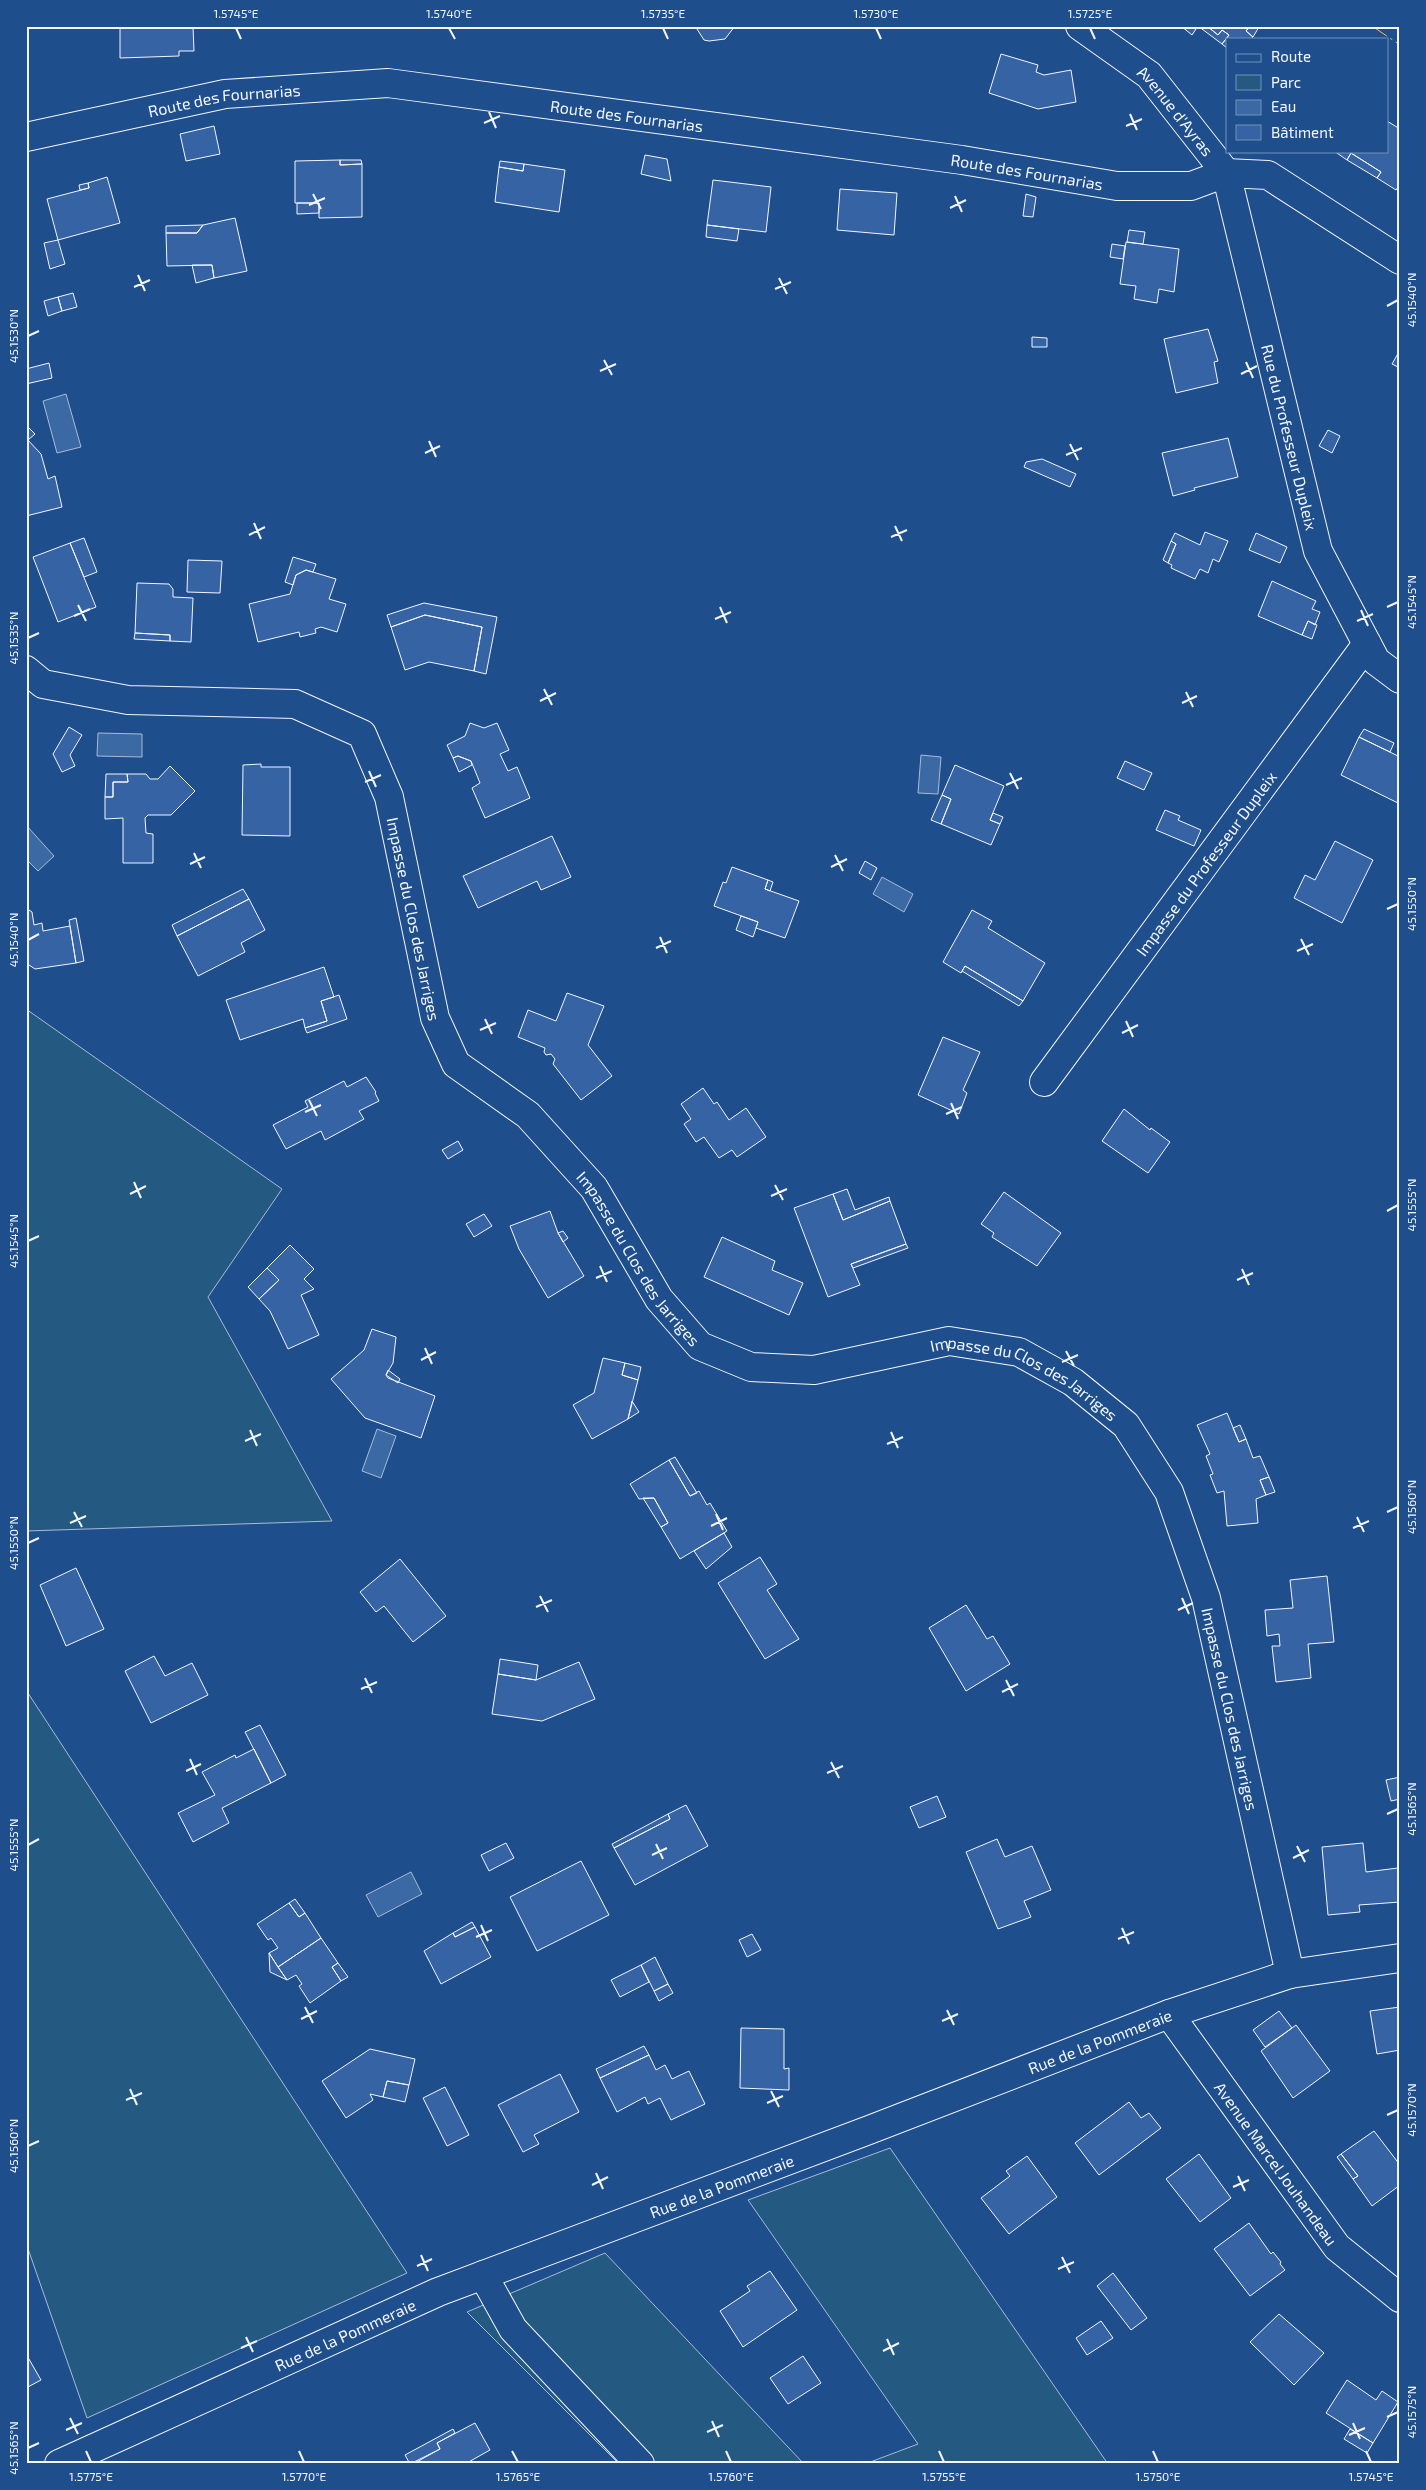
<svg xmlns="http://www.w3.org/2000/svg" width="1426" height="2490" font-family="'Exo 2',sans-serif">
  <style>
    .green { fill: #245a82; stroke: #a8bbd7 }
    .water { fill: #3b69a3; stroke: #a8bbd7 }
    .building { fill: #3563a3; stroke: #f2f6ff }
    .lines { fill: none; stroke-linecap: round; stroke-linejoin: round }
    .street-casing { stroke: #f2f6ff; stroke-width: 30 }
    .street { stroke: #1f4e8c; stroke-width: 28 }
    .power { stroke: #ffb74d; stroke-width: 1; stroke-dasharray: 18 4 2.5 4; stroke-linecap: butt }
    .ticks { fill: none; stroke: #f2f6ff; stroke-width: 2 }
    .labels { text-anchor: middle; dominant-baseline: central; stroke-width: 4; stroke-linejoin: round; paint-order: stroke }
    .street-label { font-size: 16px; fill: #f2f6ff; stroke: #1f4e8c }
    .neatline { fill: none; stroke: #f2f6ff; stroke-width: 2 }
    .ticks-label { font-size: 12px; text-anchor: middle; fill: #f2f6ff }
  </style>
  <rect width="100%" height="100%" fill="#1f4e8c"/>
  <!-- green -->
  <path class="green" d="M26,1009L282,1189L208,1297L332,1521L26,1531Z
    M26,1690L407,2273L87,2418L26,2243Z
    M890,2148L1108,2464H865L918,2444L748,2200Z
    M605,2253L804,2464H619L467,2312Z"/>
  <!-- water -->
  <path class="water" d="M66,394L81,447L57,453L43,401Z
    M98,733L142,734V757L97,756Z
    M921,755L941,757L938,794L918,793Z
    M26,825L54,856L38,871L26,859Z
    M882,877L913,894L904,912L873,894Z
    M377,1429L396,1436L381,1478L362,1471Z
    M411,1872L422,1894L378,1917L366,1895Z"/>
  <!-- building -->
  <path class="building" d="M120,26H193L194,51H179V56L120,58Z
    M695,26H735L725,39L709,41L704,40Z
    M1181,26H1198L1192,35Z
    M1198,26H1207L1218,35L1222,30L1229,35L1222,44Z
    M1207,26H1250L1246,31L1253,37L1251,39H1227V48L1222,44L1229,35L1222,30L1218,35Z
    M1250,26L1259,27L1253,37L1246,31Z
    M1001,54L1038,65L1036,72L1044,75L1071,70L1076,102L1038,109L989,93Z
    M1387,121L1400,129V184L1396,190L1377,178L1381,172L1351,153L1347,160L1334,151H1387Z
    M214,126L220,154L186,161L180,134Z
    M1351,153L1381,172L1377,178L1347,160Z
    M645,155L667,159L671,181L641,174Z
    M340,160V165L362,164V217L319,218V203H295V161Z
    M340,160H361L362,164L340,165Z
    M500,161L524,164L523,171L499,167Z
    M524,164L565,170L559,212L495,202L499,167L523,171Z
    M107,177L120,223L58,240L47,199L89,188L88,183Z
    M713,180L771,187L766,232L707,225Z
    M88,183L89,188L80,190L79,185Z
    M840,189L897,193L894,235L837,230Z
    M1026,194L1036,197L1033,217L1023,216Z
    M297,203H319V213L297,214Z
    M235,218L247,271L214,278L212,265L167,266L166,233H197L203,225Z
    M203,225L197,233H166V226Z
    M707,225L739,229L737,241L706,237Z
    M1129,230L1145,232L1143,244L1127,242Z
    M58,240L65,264L50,269L44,243Z
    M1126,242L1179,249L1174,292L1159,289L1157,303L1134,299L1136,286L1120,284Z
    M1112,244L1125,246L1123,259L1110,257Z
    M192,265H212L214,278L196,283Z
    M73,293L77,307L62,311L58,297Z
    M58,297L62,311L48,316L44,301Z
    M1208,329L1218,361L1214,362L1218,383L1176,393L1164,339Z
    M1032,337L1047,338V347H1032Z
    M1400,350V368L1392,364Z
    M49,363L52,378L26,384V369Z
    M26,425L35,434L28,440L26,438Z
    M1328,430L1340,436L1332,453L1319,446Z
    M26,438L41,454L48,479L55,476L62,507L26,516Z
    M1228,438L1238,477L1194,488L1195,490L1173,496L1162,453Z
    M1042,459L1076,474L1070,487L1024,467L1026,462Z
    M1205,532L1228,541L1219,562L1213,559L1208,573L1200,569L1195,579L1171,568L1172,565L1168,563L1176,544L1171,541L1175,533L1200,545Z
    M1256,533L1287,547L1280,563L1249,550Z
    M84,538L97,572L84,577L70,543Z
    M1171,541L1176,544L1168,563L1163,560Z
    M70,543L96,607L58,622L33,557Z
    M293,557L316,564L313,572L306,570L296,575L293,585L285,582Z
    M188,560L222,561L220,593L187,592Z
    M306,570L336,579L329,599L346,604L337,632L321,627L315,629L316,633L300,637L299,632L258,642L249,604L290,594L296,575Z
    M1272,581L1316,601L1312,609L1320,612L1315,625L1308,621L1302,635L1258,616Z
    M137,583L169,584L173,589V597L193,598L191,642L170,641V635L135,633Z
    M424,603L497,617L486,674L474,671L482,627L425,615L391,627L387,615Z
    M425,615L482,627L474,671L429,662L405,670L391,627Z
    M1308,621L1317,625L1312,639L1302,635Z
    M135,633L170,635V641L134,639Z
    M470,723L484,728L497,723L509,750L500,754L508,771L517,767L530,798L485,818L472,788L480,783L471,761L458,756L453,758L447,745L465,736Z
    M69,727L82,735L70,755L75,766L62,772L53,754Z
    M1364,729L1394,743L1390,752L1359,737Z
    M1359,737L1400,757V804L1341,775Z
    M458,756L471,761L472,765L459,772L453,758Z
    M1125,761L1152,773L1144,790L1117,778Z
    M261,764V767H290V836L242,835L243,765Z
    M955,765L1004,786L990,820L1000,824L991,845L941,824L951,799L942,795Z
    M170,766L195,791L171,815H148L145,818L146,833L153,834V863H123V818L105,819V797H113V782H128L127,774H146L150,779H158Z
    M106,774H127L128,782H113V797H105Z
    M942,795L951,799L941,824L931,820Z
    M1165,810L1180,816L1178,820L1201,830L1194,846L1156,830Z
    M993,813L1003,817L1000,824L990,820Z
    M552,836L571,877L541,890L537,881L478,908L463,876Z
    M1335,841L1373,860L1342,923L1294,898L1305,875L1315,880Z
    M865,861L877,868L871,880L859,873Z
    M732,867L768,880L765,889L799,901L785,938L756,928L758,922L714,906L723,882L726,883Z
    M768,880L773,882L770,891L765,889Z
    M243,889L249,899L177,936L172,925Z
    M249,899L265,930L241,943L245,952L198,976L177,936Z
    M26,908L32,912L34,925L42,923L43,931L70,926L76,963L35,969L26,963Z
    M972,910L992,921L988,928L1045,963L1023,1001L965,966L961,973L943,962Z
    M741,916L758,922L753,937L736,930Z
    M76,918L84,961L76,963L69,920Z
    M965,966L1023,1001L1019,1006L962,971Z
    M324,967L334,997L321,1001L327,1021L305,1028L303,1019L240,1040L226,1000Z
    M567,993L604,1006L588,1045L612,1076L581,1100L553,1064L555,1059L551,1054L546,1055L544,1052L545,1048L518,1037L528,1010L556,1021Z
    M339,995L347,1019L307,1033L305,1028L327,1021L321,1001Z
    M943,1037L980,1052L963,1090L967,1093L959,1114L918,1095Z
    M366,1077L376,1092L375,1093L379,1101L359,1111L364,1119L325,1140L321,1131L286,1149L273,1125L308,1107L305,1101L344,1081L347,1087Z
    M703,1088L714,1104L717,1102L729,1120L746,1108L766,1137L737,1157L732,1150L719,1158L704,1137L696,1142L684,1124L691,1119L681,1104Z
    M1124,1109L1150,1130L1151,1128L1170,1142L1148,1173L1102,1141Z
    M458,1141L463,1150L448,1159L442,1150Z
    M847,1189L855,1210L889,1197L890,1201L843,1220L833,1194Z
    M1004,1192L1061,1233L1037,1266L992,1237L994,1233L981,1224Z
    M833,1194L843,1220L890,1201L906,1244L851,1264L860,1285L828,1297L794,1208Z
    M550,1211L558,1233L584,1276L548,1298L519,1249L510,1226Z
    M484,1214L492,1226L474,1237L466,1224Z
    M563,1231L568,1238L563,1242L558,1233Z
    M722,1237L775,1261L772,1270L803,1283L789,1315L704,1277Z
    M906,1244L908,1248L853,1268L851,1264Z
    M290,1245L314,1269L304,1279L314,1289L301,1295L319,1335L288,1349L270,1311L259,1299L279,1280L267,1268Z
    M267,1268L279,1280L259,1299L248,1287Z
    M372,1329L396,1337L393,1363L386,1375L388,1378L435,1396L421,1438L365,1418L331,1379L364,1350Z
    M603,1358L625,1363L622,1375L638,1380L628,1419L592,1439L573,1405L594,1393Z
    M625,1363L641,1367L638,1380L622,1375Z
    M388,1370L400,1379L398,1383L386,1375Z
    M632,1401L639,1412L628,1419Z
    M1227,1413L1239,1442L1246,1439L1253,1458L1260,1456L1269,1477L1260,1480L1266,1495L1256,1499L1258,1523L1227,1526L1224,1491L1217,1493L1210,1475L1213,1474L1206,1456L1210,1454L1197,1425Z
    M1240,1425L1246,1439L1239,1442L1233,1428Z
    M675,1457L697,1493L690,1496L669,1460Z
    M669,1460L690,1496L699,1491L707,1505L710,1503L727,1531L680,1559L661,1527L668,1523L654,1498L639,1499L630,1484Z
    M1269,1477L1275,1492L1266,1495L1260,1480Z
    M643,1498H654L668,1523L661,1527Z
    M724,1533L732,1547L706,1569L694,1551Z
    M760,1557L777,1584L767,1590L799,1639L765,1659L718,1583Z
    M400,1559L446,1616L413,1642L384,1606L376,1612L360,1592Z
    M76,1568L104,1629L66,1646L40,1585Z
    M1327,1576L1334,1642L1308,1644L1311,1678L1276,1682L1272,1646H1280L1279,1634L1267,1636L1265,1610L1293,1608L1290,1580Z
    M966,1605L987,1639L993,1636L1010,1664L966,1691L929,1628Z
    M154,1656L165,1676L192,1663L208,1695L151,1723L125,1671Z
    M500,1659L538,1665L536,1680L498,1674Z
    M579,1662L595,1699L542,1721L492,1714L498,1674L536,1680Z
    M260,1725L286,1775L271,1783L245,1732Z
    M254,1749L271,1783L222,1808L229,1823L193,1842L178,1813L215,1795L202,1772L235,1755L236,1758Z
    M1400,1777V1799L1391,1801L1386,1780Z
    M937,1796L946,1817L919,1828L910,1807Z
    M686,1805L708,1846L635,1885L614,1848L670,1819L668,1814Z
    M668,1814L670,1819L614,1848L612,1844Z
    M997,1839L1005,1857L1032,1846L1051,1890L1024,1901L1031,1917L998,1929L966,1852Z
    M506,1843L514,1858L489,1871L481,1855Z
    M1363,1843L1366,1872L1398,1868L1400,1902L1359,1905L1360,1912L1328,1915L1322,1847Z
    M581,1861L609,1915L537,1951L510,1897Z
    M295,1899L305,1913L299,1917L289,1903Z
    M289,1903L299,1917L305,1913L321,1938L278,1967L269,1953L278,1948L271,1938L268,1940L257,1924Z
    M472,1922L475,1927L455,1937L453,1933Z
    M475,1927L491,1957L441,1984L424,1951L453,1933L455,1937Z
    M752,1934L761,1950L747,1957L739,1940Z
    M321,1938L338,1963L332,1967L341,1981L310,2003L299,1986L302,1984L296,1975L287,1980L278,1967Z
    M269,1953L278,1967L287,1980L270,1972Z
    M655,1957L668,1984L654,1991L641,1965Z
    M338,1963L348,1977L341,1981L332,1967Z
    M641,1965L649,1982L620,1997L611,1980Z
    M668,1984L673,1993L659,2001L654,1991Z
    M1400,2007V2050L1377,2054L1370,2011Z
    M1279,2011L1292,2028L1265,2047L1253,2030Z
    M1296,2025L1330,2071L1293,2098L1261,2051Z
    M741,2028L784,2029V2069L789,2068V2090L740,2088Z
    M644,2046L649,2055L600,2078L596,2069Z
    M370,2049L415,2059L409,2085L387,2081L383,2097L370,2094L373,2100L346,2118L322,2081Z
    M649,2055L656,2070L665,2065L672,2079L689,2071L705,2104L671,2120L660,2098L648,2104L645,2097L617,2112L600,2078Z
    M560,2074L579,2112L534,2135L539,2144L523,2152L498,2105Z
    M387,2081L409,2085L405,2102L383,2097Z
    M445,2087L469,2135L447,2146L423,2098Z
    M1129,2102L1141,2118L1149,2113L1161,2128L1099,2175L1075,2143Z
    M1374,2131L1400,2165V2185L1372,2206L1353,2179L1358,2176L1341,2154Z
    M1199,2154L1231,2198L1200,2222L1166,2179Z
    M1341,2154L1358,2176L1353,2179L1337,2157Z
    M1027,2156L1057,2197L1009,2234L981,2198L1010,2176L1006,2171Z
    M1249,2223L1271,2254L1273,2252L1281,2262L1280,2264L1285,2270L1250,2296L1214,2249Z
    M770,2271L797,2310L743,2347L720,2311L750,2291L747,2286Z
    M1113,2273L1147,2318L1131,2330L1097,2286Z
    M1279,2314L1324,2353L1294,2385L1250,2342Z
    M1101,2321L1113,2338L1087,2355L1076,2338Z
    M26,2354L41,2380L26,2388Z
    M803,2356L821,2383L788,2404L770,2378Z
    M1347,2380L1376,2400L1382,2391L1398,2402L1373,2443L1326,2413Z
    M475,2423L490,2450L465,2464H413L440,2449L437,2443Z
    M453,2429L455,2433L437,2443L440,2449L410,2464L405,2455Z
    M1350,2429L1373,2443L1367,2453L1344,2439Z"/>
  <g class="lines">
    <defs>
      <g id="street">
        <path id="s1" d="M1080,26L1149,75L1226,173L1318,551L1376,661L1400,679"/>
        <path id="s2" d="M26,137L225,94L388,83L962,160L1117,186H1191L1226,173L1268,175L1400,260"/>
        <path id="s3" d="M26,670L43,684L128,700L295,704L362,734L389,797L435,1018L456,1064L528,1115L594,1188L659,1299L700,1346L751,1367L814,1370L949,1341L1019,1352L1073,1382L1126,1425L1169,1492L1206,1598L1290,1974"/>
        <path id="s4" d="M1044,1082L1367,644"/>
        <path id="s5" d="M1169,2014L1337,2247L1400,2298"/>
        <path d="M483,2275L513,2329L640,2464"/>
        <path id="s6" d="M59,2464L438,2292L869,2130L1169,2014L1290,1974L1400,1958"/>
      </g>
    </defs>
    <!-- street casing -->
    <use href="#street" class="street-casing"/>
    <!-- street -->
    <use href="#street" class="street"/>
    <!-- power -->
    <path class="power" d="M1372,26L1400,45"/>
  </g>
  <!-- ticks -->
  <path class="ticks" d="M236,28L241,39M449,28L455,39M663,28L668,39M876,28L881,39M1090,28L1095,39M489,112L496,128M1130,114L1137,130M484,123L500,116M1126,126L1142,119M313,194L321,209M955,196L962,212M309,205L325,198M950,208L966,200M138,275L145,291M779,278L787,294M134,287L150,280M775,289L791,282M1387,306L1398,300M28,336L39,331M604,360L612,375M1246,362L1253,378M600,371L616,364M1241,374L1257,366M429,441L436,457M1070,444L1078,460M425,453L440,446M1066,455L1082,448M254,523L261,539M895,526L902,541M249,535L265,527M891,537L907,530M78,605L86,621M720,607L727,623M1387,607L1398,602M1361,610L1368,626M74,616L90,609M715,619L731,612M1357,621L1373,614M28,638L39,633M544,689L552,705M1186,692L1193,707M540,701L556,693M1182,703L1197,696M369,771L376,787M1010,773L1018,789M365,782L381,775M1006,785L1022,778M194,853L201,868M835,855L843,871M190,864L205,857M831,867L847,859M1387,909L1398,904M660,937L667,953M1301,939L1309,955M28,940L39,934M656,948L671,941M1297,951L1313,944M485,1019L492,1034M1126,1021L1133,1037M480,1030L496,1023M1122,1033L1138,1025M309,1100L317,1116M951,1103L958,1119M305,1112L321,1105M946,1114L962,1107M134,1182L141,1198M775,1185L783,1200M130,1194L146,1186M771,1196L787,1189M1387,1211L1398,1205M28,1241L39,1236M600,1266L607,1282M1242,1269L1249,1285M596,1278L612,1271M1237,1280L1253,1273M425,1348L432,1364M1066,1351L1074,1366M421,1360L436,1352M1062,1362L1078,1355M250,1430L257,1446M891,1432L898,1448M245,1441L261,1434M887,1444L903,1437M74,1512L82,1527M1387,1512L1398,1507M716,1514L723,1530M1357,1517L1364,1532M70,1523L86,1516M711,1526L727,1518M1353,1528L1369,1521M28,1543L39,1538M540,1596L548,1612M1182,1598L1189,1614M536,1607L552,1600M1178,1610L1193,1603M365,1678L372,1693M1006,1680L1014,1696M361,1689L377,1682M1002,1692L1018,1684M190,1759L197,1775M831,1762L839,1778M186,1771L201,1764M827,1773L843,1766M1387,1814L1398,1809M656,1844L663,1859M28,1845L39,1839M1297,1846L1305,1862M652,1855L667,1848M1293,1858L1309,1850M481,1925L488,1941M1122,1928L1129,1944M476,1937L492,1930M1118,1939L1134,1932M305,2007L313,2023M947,2010L954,2025M301,2019L317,2011M942,2021L958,2014M130,2089L137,2105M771,2091L779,2107M126,2100L142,2093M767,2103L783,2096M1387,2115L1398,2110M28,2146L39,2141M596,2173L603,2189M1238,2176L1245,2191M592,2185L608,2177M1233,2187L1249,2180M421,2255L428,2271M1062,2257L1070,2273M417,2266L432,2259M1058,2269L1074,2262M246,2337L253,2352M887,2339L894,2355M241,2348L257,2341M883,2351L899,2343M1387,2417L1398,2412M70,2418L78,2434M712,2421L719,2437M1353,2423L1360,2439M66,2430L82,2423M707,2432L723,2425M1349,2435L1365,2428M28,2448L39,2443M86,2451L91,2462M299,2451L304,2462M512,2451L518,2462M726,2451L731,2462M939,2451L944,2462M1153,2451L1158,2462M1366,2451L1371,2462"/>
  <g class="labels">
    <!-- street labels -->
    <g class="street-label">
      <text stroke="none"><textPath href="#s2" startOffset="202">Route des Fournarias</textPath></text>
      <text stroke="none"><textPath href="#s1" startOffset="129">Avenue d'Ayras</textPath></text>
      <text stroke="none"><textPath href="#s2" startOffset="608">Route des Fournarias</textPath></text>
      <text stroke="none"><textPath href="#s2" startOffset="1012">Route des Fournarias</textPath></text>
      <text stroke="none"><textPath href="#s1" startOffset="481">Rue du Professeur Dupleix</textPath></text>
      <text stroke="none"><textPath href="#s4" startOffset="272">Impasse du Professeur Dupleix</textPath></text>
      <text stroke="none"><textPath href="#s3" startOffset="542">Impasse du Clos des Jarriges</textPath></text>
      <text stroke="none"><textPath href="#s3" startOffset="964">Impasse du Clos des Jarriges</textPath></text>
      <text stroke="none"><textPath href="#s3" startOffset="1412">Impasse du Clos des Jarriges</textPath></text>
      <text stroke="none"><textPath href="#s3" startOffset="1834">Impasse du Clos des Jarriges</textPath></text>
      <text stroke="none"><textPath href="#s6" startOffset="1124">Rue de la Pommeraie</textPath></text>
      <text stroke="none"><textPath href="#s5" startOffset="184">Avenue Marcel Jouhandeau</textPath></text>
      <text stroke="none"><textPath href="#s6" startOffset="719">Rue de la Pommeraie</textPath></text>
      <text stroke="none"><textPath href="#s6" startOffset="314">Rue de la Pommeraie</textPath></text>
    </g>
  </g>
  <!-- border -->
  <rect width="1426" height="2490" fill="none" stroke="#1f4e8c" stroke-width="55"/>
  <!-- legend -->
  <rect x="1226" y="38" width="162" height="115" fill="#1f4e8c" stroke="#7391ba"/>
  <rect x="1236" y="54" width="25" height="8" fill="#1f4e8c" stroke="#7391ba"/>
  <text x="1271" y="62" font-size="15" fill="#f2f6ff">Route</text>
  <rect x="1236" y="75" width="25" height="15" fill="#245a82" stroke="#7391ba"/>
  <text x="1271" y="88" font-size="15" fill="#f2f6ff">Parc</text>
  <rect x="1236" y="100" width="25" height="15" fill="#3b69a3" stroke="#7391ba"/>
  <text x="1271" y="112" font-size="15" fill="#f2f6ff">Eau</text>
  <rect x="1236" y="125" width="25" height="15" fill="#3563a3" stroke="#7391ba"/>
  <text x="1271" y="138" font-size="15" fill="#f2f6ff">Bâtiment</text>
  <rect x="28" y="28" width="1370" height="2434" class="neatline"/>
  <g class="ticks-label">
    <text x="236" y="18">1.5745°E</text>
    <text x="449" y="18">1.5740°E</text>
    <text x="663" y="18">1.5735°E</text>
    <text x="876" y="18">1.5730°E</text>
    <text x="1090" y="18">1.5725°E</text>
    <text transform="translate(1412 300) rotate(-90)" y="4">45.1540°N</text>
    <text transform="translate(14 336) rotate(-90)" y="4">45.1530°N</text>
    <text transform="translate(1412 602) rotate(-90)" y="4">45.1545°N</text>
    <text transform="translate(14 638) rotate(-90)" y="4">45.1535°N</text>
    <text transform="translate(1412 904) rotate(-90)" y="4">45.1550°N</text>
    <text transform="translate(14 940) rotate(-90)" y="4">45.1540°N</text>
    <text transform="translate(1412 1205) rotate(-90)" y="4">45.1555°N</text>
    <text transform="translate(14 1241) rotate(-90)" y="4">45.1545°N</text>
    <text transform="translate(1412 1507) rotate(-90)" y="4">45.1560°N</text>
    <text transform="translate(14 1543) rotate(-90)" y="4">45.1550°N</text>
    <text transform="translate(1412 1809) rotate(-90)" y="4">45.1565°N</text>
    <text transform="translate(14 1845) rotate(-90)" y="4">45.1555°N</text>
    <text transform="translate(1412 2110) rotate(-90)" y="4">45.1570°N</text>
    <text transform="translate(14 2146) rotate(-90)" y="4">45.1560°N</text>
    <text transform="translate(1412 2412) rotate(-90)" y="4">45.1575°N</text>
    <text transform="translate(14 2448) rotate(-90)" y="4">45.1565°N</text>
    <text x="91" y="2481">1.5775°E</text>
    <text x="304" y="2481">1.5770°E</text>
    <text x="518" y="2481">1.5765°E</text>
    <text x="731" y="2481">1.5760°E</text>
    <text x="944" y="2481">1.5755°E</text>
    <text x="1158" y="2481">1.5750°E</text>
    <text x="1371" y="2481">1.5745°E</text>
  </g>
</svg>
